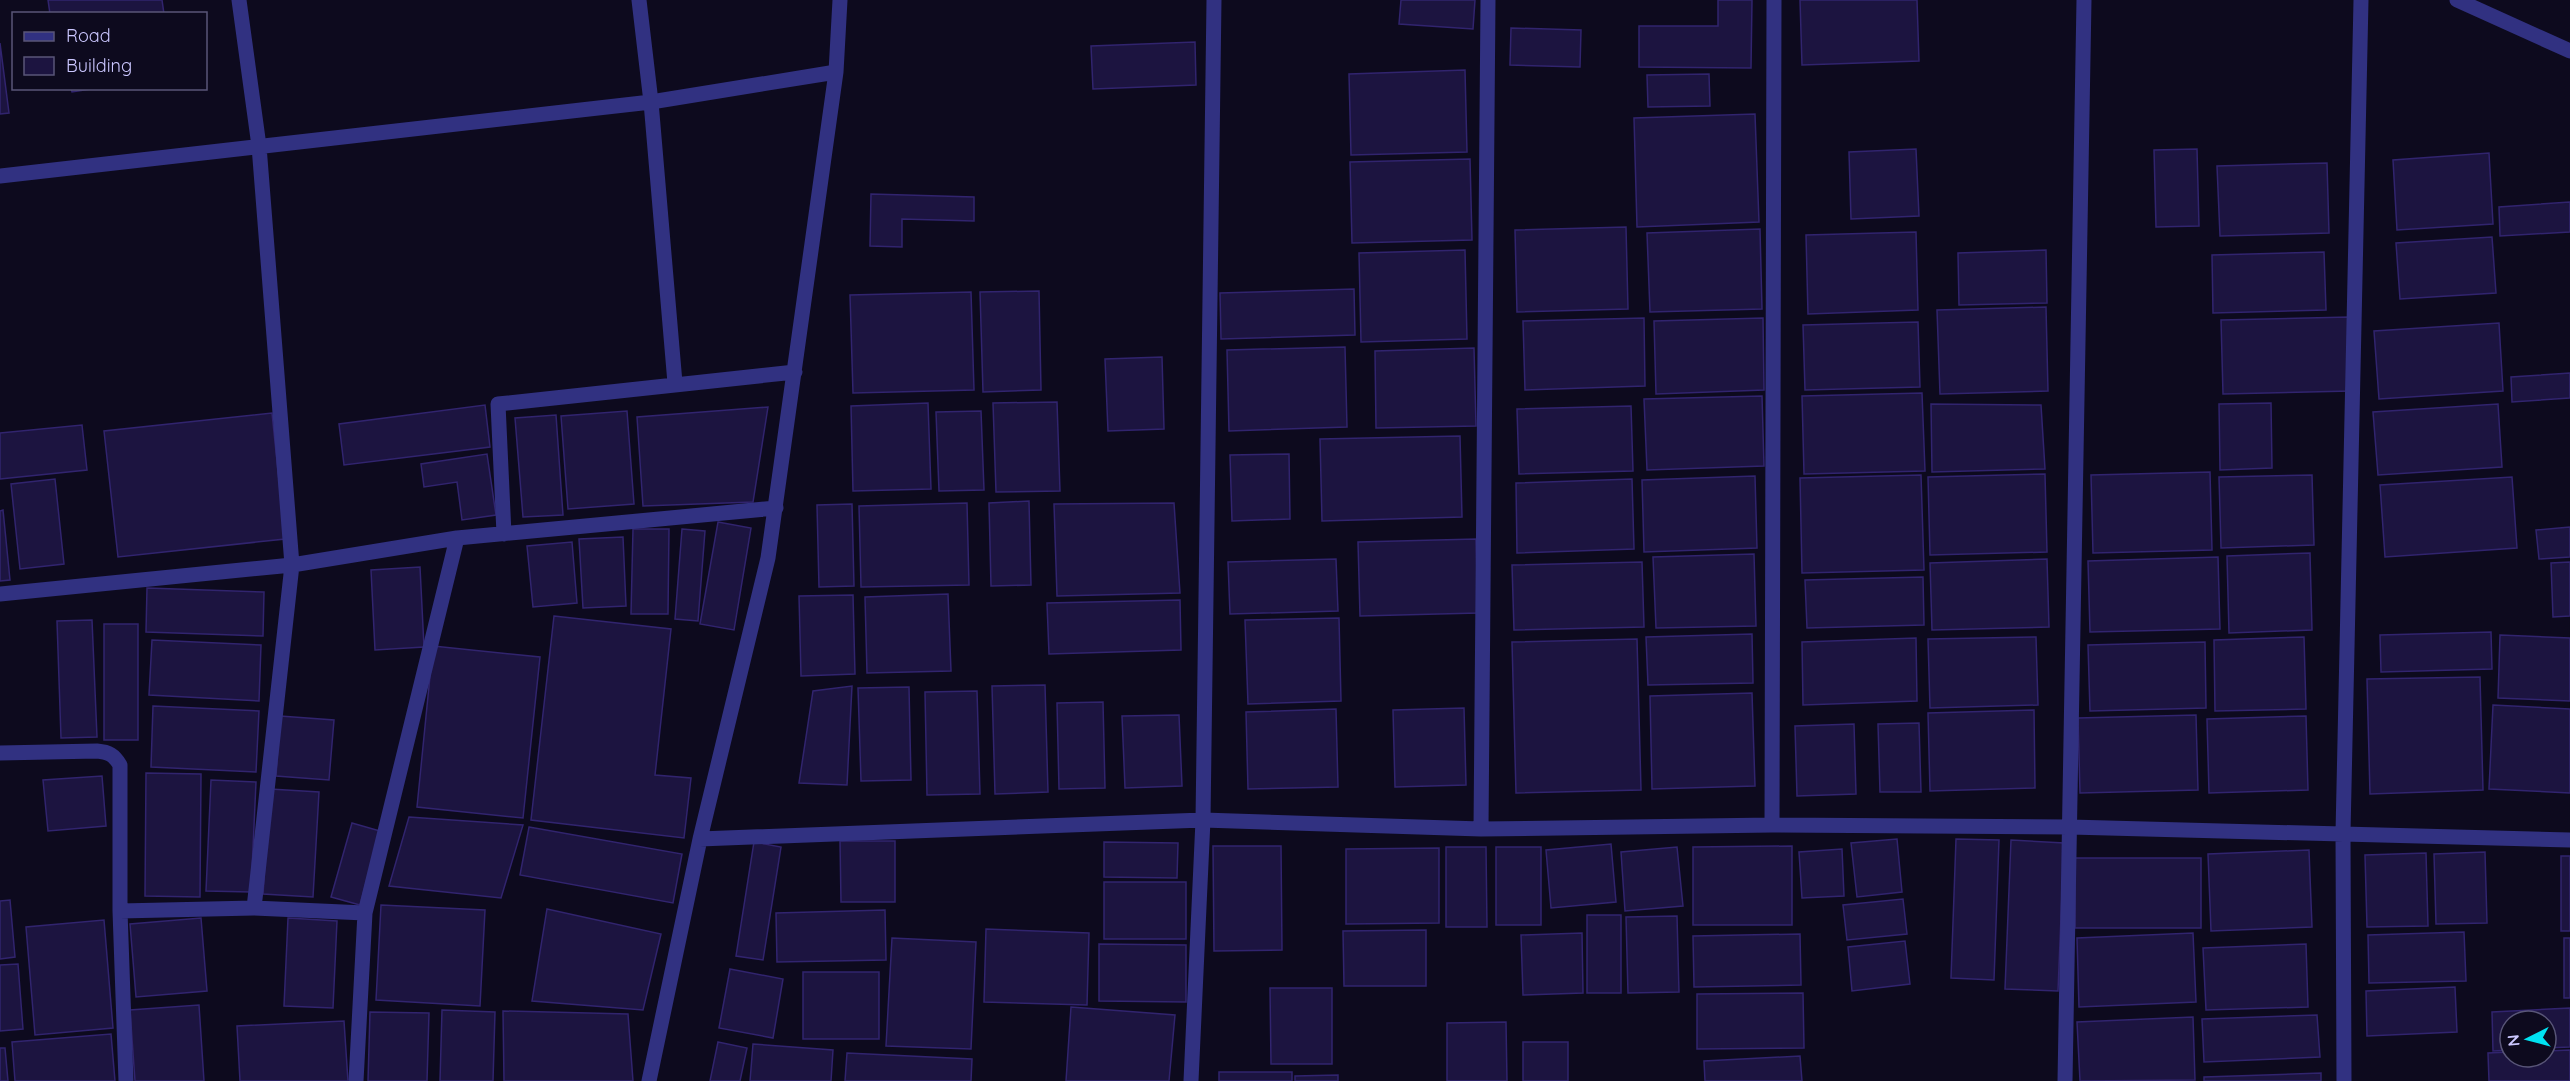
<svg xmlns="http://www.w3.org/2000/svg" width="2570" height="1081" font-family="Quicksand,sans-serif">
  <style>
    .building { fill: #1c1440; stroke: #31246e; stroke-width: 1.5 }
    .lines { fill: none; stroke-linecap: round; stroke-linejoin: round }
    .minor { stroke: #313181; stroke-width: 15 }
  </style>
  <rect width="100%" height="100%" fill="#0d0a1e"/>
  <!-- building -->
  <path class="building" d="M48,0H162L164,14H50Z
    M1401,0H1475L1473,29L1399,24Z
    M1718,0H1752L1751,68L1639,67V26H1718Z
    M1800,0H1917L1919,61L1802,65Z
    M1511,28L1581,30L1580,67L1510,65Z
    M1195,42L1196,85L1093,89L1091,46Z
    M0,43L9,113L0,114Z
    M1465,70L1467,152L1351,155L1349,74Z
    M1709,74L1710,106L1648,107L1647,75Z
    M71,88H97L72,92Z
    M1755,114L1759,222L1637,227L1634,118Z
    M1916,149L1919,216L1851,219L1849,152Z
    M2197,149L2199,226L2156,227L2154,150Z
    M2489,153L2493,224L2397,230L2393,160Z
    M1470,159L1472,240L1352,243L1350,162Z
    M2327,163L2329,233L2220,236L2217,166Z
    M871,194L974,197V221L902,219V247L870,246Z
    M2570,202V232L2500,236L2499,207Z
    M1626,227L1628,309L1517,312L1515,230Z
    M1760,229L1762,309L1650,312L1647,233Z
    M1916,232L1918,310L1808,314L1806,235Z
    M2492,237L2496,293L2400,299L2396,243Z
    M1465,250L1467,339L1361,342L1359,253Z
    M2046,250L2047,303L1959,305L1958,253Z
    M2324,252L2326,310L2213,313L2212,255Z
    M1354,289L1355,335L1221,339L1220,293Z
    M1039,291L1041,390L983,392L980,292Z
    M971,292L974,390L853,393L850,295Z
    M2046,307L2048,391L1940,394L1937,310Z
    M2349,317L2351,391L2223,394L2221,320Z
    M1644,318L1645,386L1525,390L1523,321Z
    M1763,318L1764,390L1656,394L1654,321Z
    M1918,322L1920,387L1805,390L1803,325Z
    M2499,323L2503,391L2379,399L2374,331Z
    M1345,347L1347,427L1229,431L1227,350Z
    M1474,348L1476,426L1376,428L1375,351Z
    M1162,357L1164,429L1108,431L1105,359Z
    M2570,373V398L2512,402L2511,377Z
    M1922,393L1925,471L1804,474L1802,396Z
    M1762,396L1764,466L1647,470L1644,399Z
    M1057,402L1060,491L996,492L993,403Z
    M928,403L931,489L853,491L851,406Z
    M2271,403L2272,468L2220,470L2219,404Z
    M1931,404L2041,405L2045,469L1932,472Z
    M2498,404L2502,467L2378,475L2373,412Z
    M485,405L490,447L344,465L339,424Z
    M1631,406L1633,471L1519,474L1517,409Z
    M768,407L753,502L643,506L637,417Z
    M627,411L634,504L568,509L561,416Z
    M981,411L984,490L939,491L936,412Z
    M272,413L285,539L118,557L104,431Z
    M556,415L563,515L523,517L515,418Z
    M82,425L87,470L0,479V433Z
    M1460,436L1462,517L1322,521L1320,439Z
    M487,454L496,515L462,520L457,482L424,487L421,464Z
    M1289,454L1290,519L1232,521L1230,455Z
    M2210,472L2212,550L2093,553L2091,475Z
    M2045,474L2047,552L1930,555L1928,477Z
    M1921,475L1924,570L1802,573L1800,478Z
    M2312,475L2314,545L2221,548L2219,477Z
    M1755,476L1757,548L1644,552L1642,480Z
    M2512,477L2517,548L2385,557L2380,485Z
    M55,479L64,564L20,569L11,484Z
    M1632,479L1634,549L1517,553L1516,483Z
    M1029,501L1031,585L991,586L989,503Z
    M967,503L969,585L861,587L859,506Z
    M1174,503L1180,593L1057,596L1054,504Z
    M852,504L854,586L819,587L817,505Z
    M3,510L10,580L0,581V511Z
    M718,522L751,528L734,630L700,624Z
    M2570,527V557L2539,559L2536,530Z
    M633,529H669L668,614H631Z
    M682,529L705,531L698,621L675,619Z
    M623,537L626,606L583,608L579,539Z
    M1476,539L1478,613L1360,616L1358,542Z
    M572,542L577,603L533,607L527,546Z
    M2310,553L2312,630L2229,633L2227,556Z
    M1754,554L1756,626L1656,628L1653,557Z
    M2218,557L2220,629L2090,632L2088,561Z
    M1336,559L1338,611L1230,614L1228,562Z
    M2047,559L2049,627L1932,630L1930,563Z
    M1642,562L1644,627L1514,630L1512,565Z
    M2570,562V616L2553,617L2551,563Z
    M420,567L424,647L375,650L371,570Z
    M1923,577L1924,625L1807,628L1805,580Z
    M147,588L264,592L263,636L146,632Z
    M948,594L951,671L867,673L865,597Z
    M853,595L855,674L801,676L799,596Z
    M1180,600L1181,650L1049,654L1047,603Z
    M554,616L671,629L655,775L691,778L684,838L531,820Z
    M1339,618L1341,701L1248,704L1245,620Z
    M92,620L97,737L61,738L57,621Z
    M104,624H138V740H104Z
    M2491,632L2492,669L2381,672L2380,635Z
    M1752,634L1753,683L1648,685L1646,637Z
    M2500,635L2570,638V701L2498,698Z
    M2036,637L2038,705L1930,708L1928,639Z
    M2304,637L2306,709L2215,711L2214,640Z
    M1916,638L1917,701L1803,705L1802,642Z
    M1637,639L1641,790L1516,793L1512,642Z
    M152,640L261,645L259,701L149,695Z
    M2205,642L2206,708L2090,711L2088,645Z
    M433,646L540,657L523,818L417,807Z
    M2480,677L2483,790L2370,794L2367,679Z
    M1045,685L1048,792L995,794L992,686Z
    M852,686L847,785L799,783L813,691Z
    M909,687L911,780L861,781L858,688Z
    M977,691L980,794L927,795L925,692Z
    M1752,693L1755,786L1652,789L1650,696Z
    M1103,702L1105,788L1059,789L1057,703Z
    M2493,705L2570,709V793L2489,789Z
    M153,706L259,711L256,772L151,767Z
    M1464,708L1466,785L1395,787L1393,710Z
    M1336,709L1338,787L1248,789L1246,712Z
    M2034,710L2035,788L1930,791L1928,713Z
    M1179,715L1182,786L1125,788L1122,716Z
    M2196,715L2198,790L2080,793L2078,718Z
    M280,716L334,720L329,780L276,776Z
    M2306,716L2308,790L2209,793L2207,719Z
    M1919,723L1921,792H1880L1878,724Z
    M1854,724L1856,794L1797,796L1795,726Z
    M146,773L201,774L200,897L145,896Z
    M102,776L106,826L48,831L43,780Z
    M211,780L256,782L251,892L206,891Z
    M270,789L319,792L313,897L263,894Z
    M409,817L523,825L501,898L389,886Z
    M352,823L380,831L360,905L331,897Z
    M529,827L682,854L673,903L520,875Z
    M1897,839L1902,892L1857,897L1851,843Z
    M1956,839L1999,840L1994,980L1951,978Z
    M2011,840L2064,843L2058,991L2005,989Z
    M840,841H895V902H841Z
    M754,842L781,847L763,960L736,956Z
    M1104,842L1178,843L1177,878L1104,877Z
    M1611,844L1616,902L1551,908L1546,850Z
    M1213,846H1281L1282,950L1214,951Z
    M1792,846V925H1693V847Z
    M1446,847H1486L1487,927H1446Z
    M1496,847H1541V925H1496Z
    M1677,847L1683,906L1625,911L1621,852Z
    M1439,848V923L1346,924V849Z
    M1842,849L1844,896L1802,898L1799,852Z
    M2309,850L2312,927L2211,931L2208,854Z
    M2485,852L2487,923L2436,924L2434,854Z
    M2426,853L2428,926L2367,927L2365,855Z
    M2561,856H2570V931H2561Z
    M2075,858H2201V928H2075Z
    M1104,882H1186V939H1104Z
    M1903,899L1907,934L1847,940L1843,905Z
    M10,900L15,957L0,959V901Z
    M381,905L485,910L480,1006L376,1000Z
    M547,909L661,934L643,1010L532,1001Z
    M885,910L886,960L777,962L776,913Z
    M1587,915H1621V993H1587Z
    M1677,916L1679,992L1628,993L1626,917Z
    M201,918L207,991L136,997L130,924Z
    M288,918L337,921L333,1008L284,1006Z
    M104,920L113,1028L35,1035L26,927Z
    M986,929L1089,933L1087,1005L984,1002Z
    M1426,930V986H1344L1343,931Z
    M2464,932L2466,981L2369,983L2368,935Z
    M1582,933L1583,993L1523,995L1521,935Z
    M2193,933L2196,1002L2079,1007L2077,938Z
    M1800,934L1801,985L1694,987L1693,936Z
    M892,938L976,942L971,1049L886,1046Z
    M2564,938H2570V998H2564Z
    M1905,941L1910,984L1852,991L1848,947Z
    M1099,944L1186,945V1002L1099,1001Z
    M2306,944L2308,1007L2206,1010L2203,948Z
    M18,964L23,1029L0,1031V965Z
    M730,969L783,979L773,1038L719,1028Z
    M803,972H879V1039H803Z
    M2455,987L2457,1032L2367,1036L2366,991Z
    M1270,988H1332V1064H1271Z
    M1803,993L1804,1048L1697,1049V994Z
    M199,1005L204,1081H135L130,1010Z
    M1071,1007L1175,1015L1169,1081H1066Z
    M2570,1008V1047L2546,1048V1021H2510V1050L2493,1051L2492,1012Z
    M442,1010L495,1012L493,1081H440Z
    M503,1011L628,1014L633,1081H504Z
    M370,1012L429,1013L427,1081H368Z
    M2317,1015L2320,1057L2204,1062L2202,1019Z
    M2193,1017L2195,1080L2080,1081L2077,1022Z
    M344,1021L348,1081H240L237,1026Z
    M1506,1022L1507,1081H1447V1023Z
    M111,1034L115,1081H15L12,1042Z
    M718,1042L747,1048L740,1081H710Z
    M1523,1042H1568V1081H1523Z
    M753,1044L833,1050L831,1081H750Z
    M0,1048H5L8,1081H0Z
    M2570,1050V1081H2489L2488,1053L2510,1052V1057H2546V1051Z
    M847,1053L972,1059L971,1081H845Z
    M1800,1056L1802,1081H1705L1704,1061Z
    M1219,1072H1292V1081H1219Z
    M2321,1073V1081H2204V1077Z
    M1338,1075V1081H1295V1076Z"/>
  <g class="lines">
    <!-- minor -->
    <path class="minor" d="M639,0L651,102L675,383
      M2457,0L2570,51
      M0,176L651,102L836,72
      M504,534L498,404L795,372
      M0,594L292,565L259,146L239,0
      M0,753L97,751C109,752 114,755 120,765V911
      M1772,825L1774,0
      M1481,829L1488,0
      M700,839L1203,820L1481,829L1772,825L2070,827L2570,840
      M365,913L457,538
      M126,1081L120,911L254,908
      M356,1081L365,913L254,908L292,565L457,538L776,508
      M649,1081L700,839L768,558L836,72L840,0
      M1191,1081L1203,820L1214,0
      M2065,1081L2084,0
      M2344,1081L2343,833L2361,0"/>
  </g>
  <!-- legend -->
  <rect x="12" y="12" width="195" height="78" fill="#0d0a1e" stroke="#595678" stroke-width="1.5"/>
  <rect x="24" y="32" width="30" height="9" fill="#313181" stroke="#595678" stroke-width="1.5"/>
  <text x="66" y="42" font-size="18" fill="#cbc7ff">Road</text>
  <rect x="24" y="57" width="30" height="18" fill="#1c1440" stroke="#595678" stroke-width="1.5"/>
  <text x="66" y="72" font-size="18" fill="#cbc7ff">Building</text>
  <!-- north arrow -->
  <g transform="translate(2528 1039) rotate(264)"><circle r="28" fill="#0d0a1e" stroke="#595678" stroke-width="1.5"/>
  <path d="M0-4.5L10 22L0 15L-10 22Z" fill="#00e2f2"/>
  <text y="-9" font-size="16" font-weight="bold" text-anchor="middle" fill="#cbc7ff">N</text>
  </g>
</svg>
